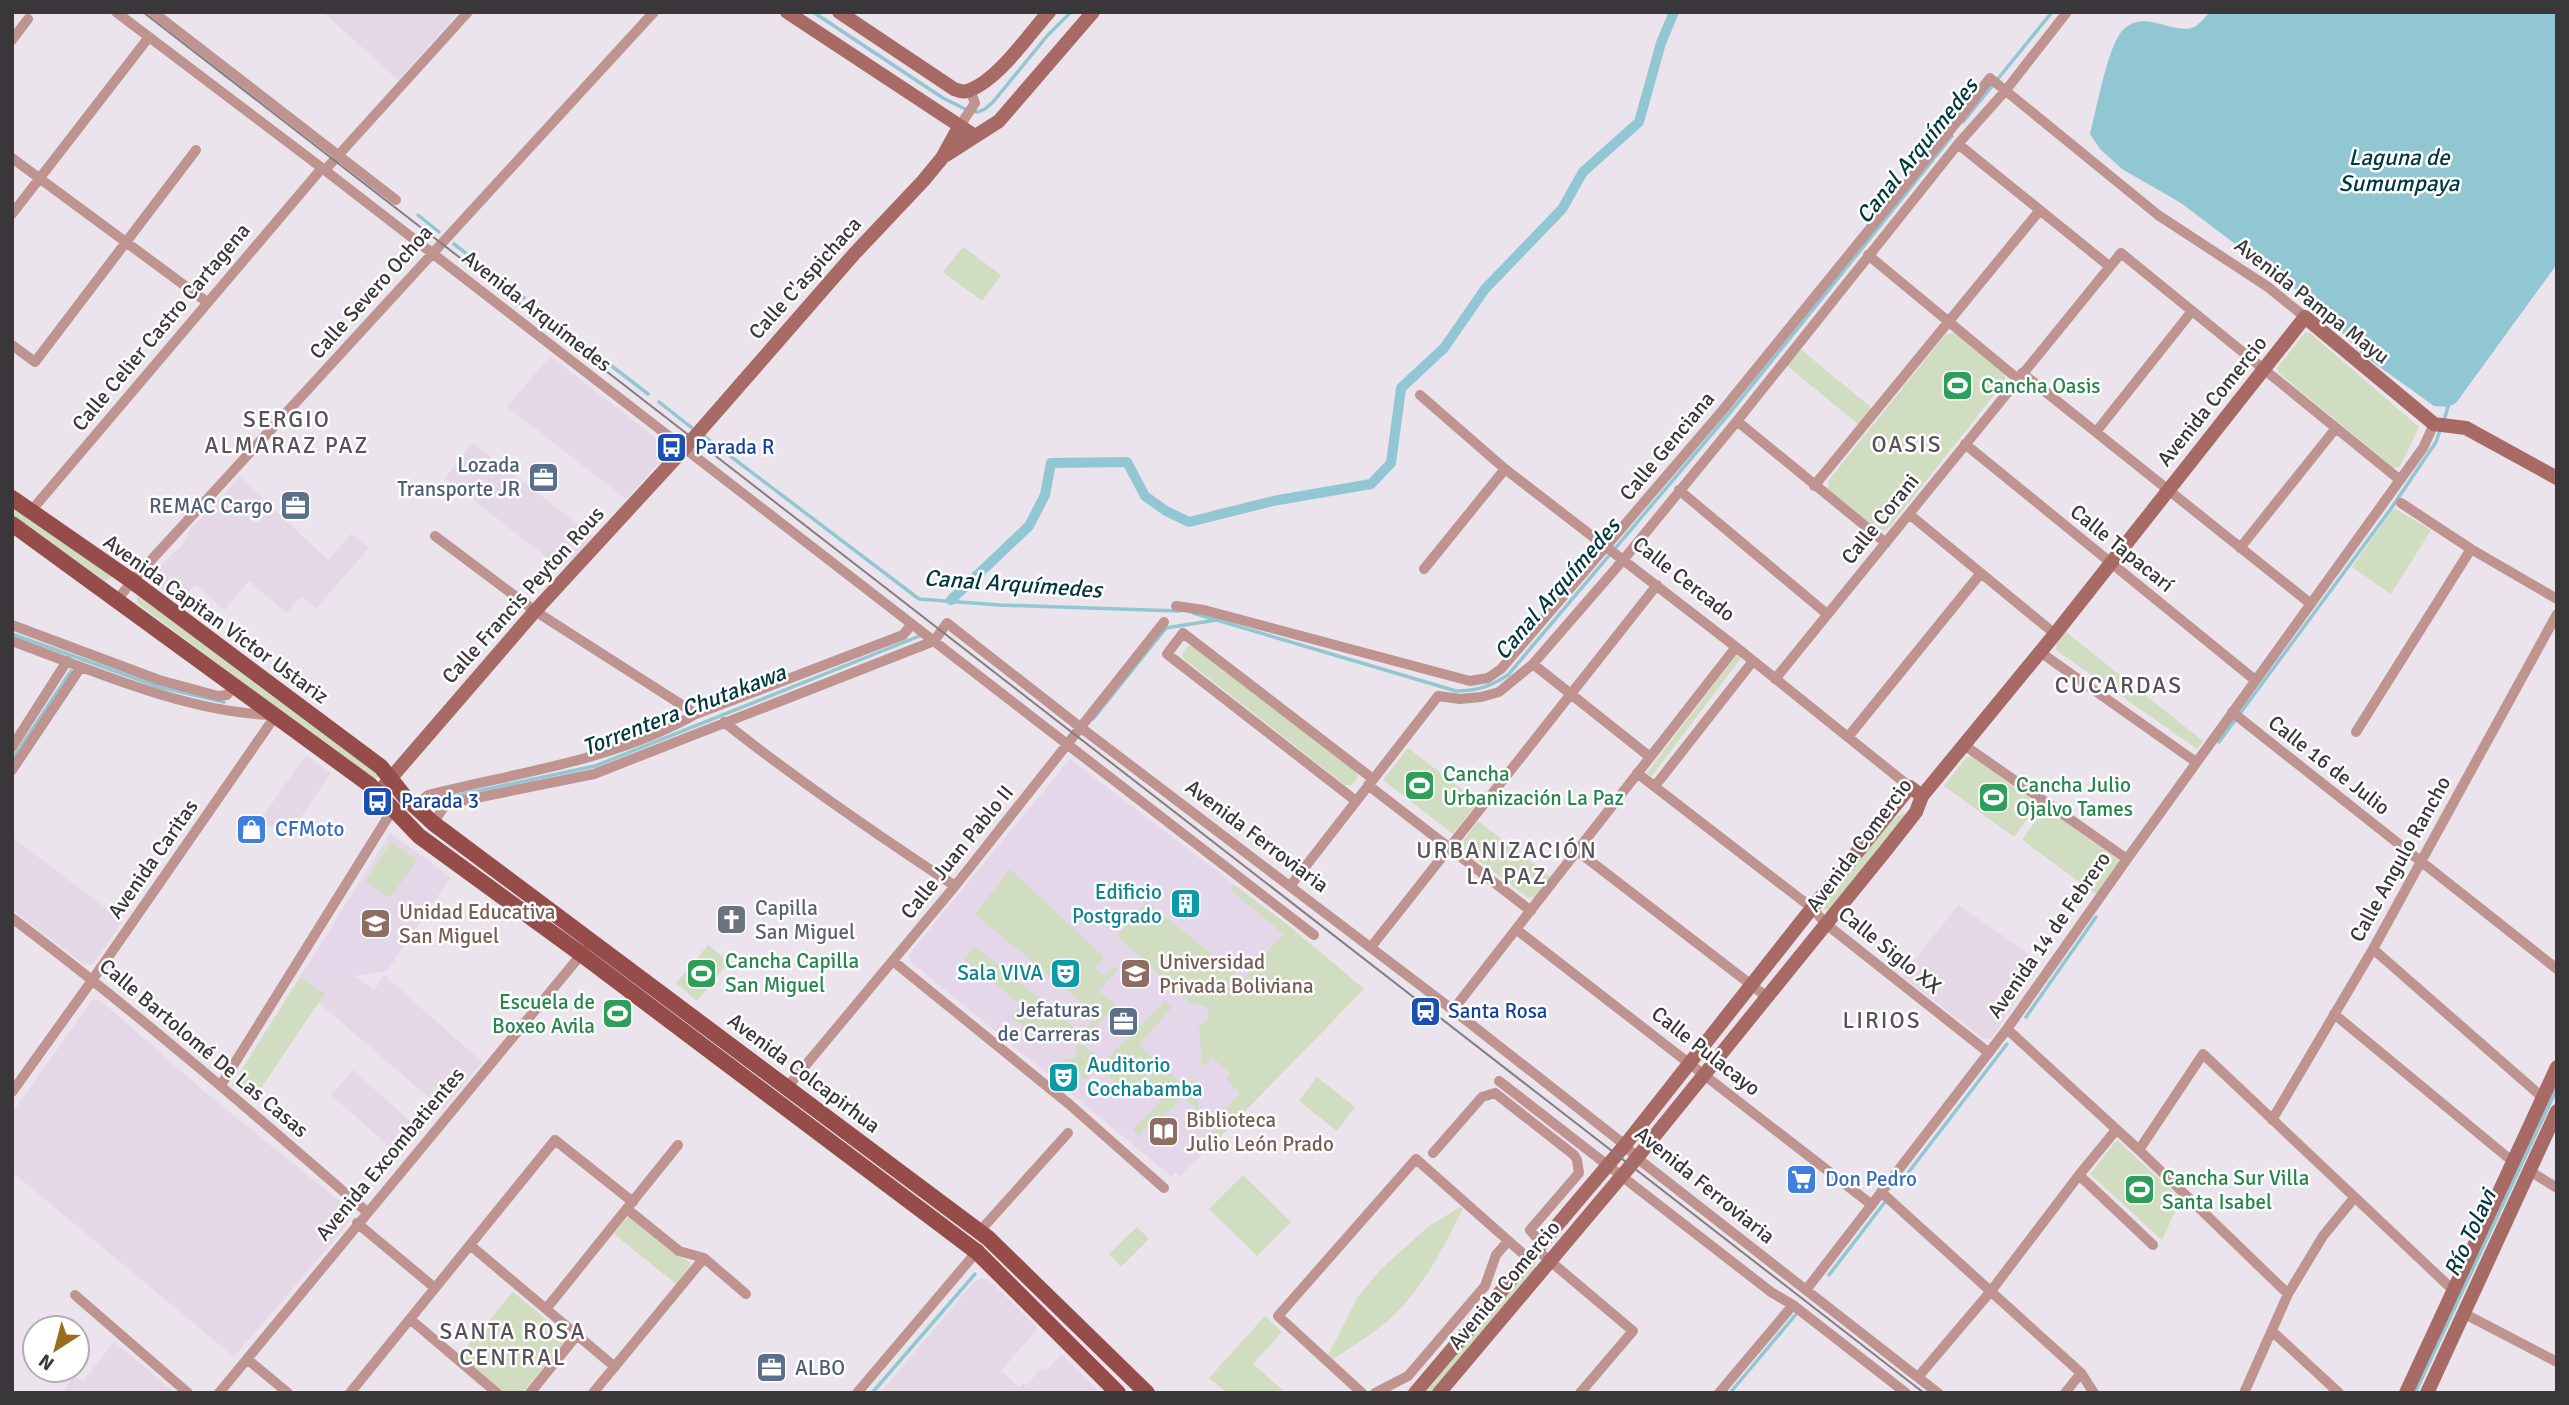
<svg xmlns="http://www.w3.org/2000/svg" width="2569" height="1405" font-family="Signika,sans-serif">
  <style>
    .built { fill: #e4d8e6 }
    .education { fill: #e5d7ea }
    .green { fill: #d0ddc0 }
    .water { fill: #91c7d3 }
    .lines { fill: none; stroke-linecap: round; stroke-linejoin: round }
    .stream { stroke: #91c7d3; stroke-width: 3.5 }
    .canal { stroke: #91c7d3; stroke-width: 10 }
    .street { stroke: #bf938f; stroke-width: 10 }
    .secondary { stroke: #a86a65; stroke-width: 14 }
    .primary { stroke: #964c48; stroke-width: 16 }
    .tram { stroke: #837e84; stroke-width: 2 }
    .labels { text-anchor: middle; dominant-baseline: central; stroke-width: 5; stroke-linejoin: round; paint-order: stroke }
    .street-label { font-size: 21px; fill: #3a373b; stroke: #fff }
    .leisure-label { font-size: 21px; fill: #27864d; stroke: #fff; text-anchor: start }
    .transit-label { font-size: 21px; fill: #164399; stroke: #fff; text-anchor: start }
    .service-label { font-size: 21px; fill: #4e5e75; stroke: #fff; text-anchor: end }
    .shop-label { font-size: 21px; fill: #366cbe; stroke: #fff; text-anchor: start }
    .culture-label { font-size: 21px; fill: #0d838f; stroke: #fff; text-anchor: end }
    .worship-label { font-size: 21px; fill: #5b616d; stroke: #fff; text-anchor: start }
    .education-label { font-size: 21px; fill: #785e54; stroke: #fff; text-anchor: start }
    .water-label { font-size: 23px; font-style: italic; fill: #013740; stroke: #fff }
    .neighbourhood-label { font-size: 23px; letter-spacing: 2px; fill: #575158; stroke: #fff }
  </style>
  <rect width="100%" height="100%" fill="#ebe4ec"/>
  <!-- built -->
  <path class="built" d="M323,12H459L398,80Z
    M550,356L661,442L666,449V455L626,499L507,407Z
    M473,443L593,536L571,562L567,560L560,568L445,478Z
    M240,477L328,560L351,534L369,548L316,608L301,597L286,613L249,581L225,610L195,585L179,602L155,583L153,573L184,543L188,532Z
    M306,755L331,773L287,838L260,820Z
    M12,837L123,921L92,965L82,963L12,909Z
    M1958,905L2034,957L2037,969L1994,1035L1989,1039L1983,1038L1902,976Z
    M384,975L482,1062L443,1110L318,1002L334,979L355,976L374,990Z
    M92,1000H100L206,1093L353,1212L348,1224L234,1357L12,1172V1113Z
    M353,1070L421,1131L400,1156L331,1095Z
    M983,1278L989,1280L1038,1328L1001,1371L1019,1387L1023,1383L1026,1385L1042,1368L1046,1371L1062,1354L1100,1393H880L974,1282Z
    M114,1342L142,1365L175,1393H62L74,1376L83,1381Z"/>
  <!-- education -->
  <path class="education" d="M1070,759L1289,926L1364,989L1181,1176L1176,1172L1171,1176L910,961L909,954Z
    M390,833L451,877L387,971L334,979L325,993L300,977Z"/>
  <!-- green -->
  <path class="green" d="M963,247L1001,275L982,301L943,272Z
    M1951,333L1957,334L2005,374V381L1887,530H1878L1828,489L1829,480L1945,335Z
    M2305,333H2310L2419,427L2400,466L2394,468L2280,374L2277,368Z
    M1799,348L1872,408L1859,425L1785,364Z
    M12,505L112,576L111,578L105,581L12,516Z
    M2394,508L2431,530L2391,594L2352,567Z
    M140,595L377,771L379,776L375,780L370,778L137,603V596Z
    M2066,632L2203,741L2197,749L2056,650V644Z
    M1188,646H1194L1355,771L1358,775L1356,781L1351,785H1345L1183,658V654Z
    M1737,654L1742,657L1651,777L1647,773Z
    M1408,748L1478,802L1453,834L1383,780Z
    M1971,756L2038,804L2014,837L1944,786L1966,758Z
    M2048,810L2120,861L2096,894L2022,840L2042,812Z
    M1903,813L1907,817L1831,910L1824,909L1823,903L1887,824Z
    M1478,821L1551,877L1535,898L1527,897L1464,849V840Z
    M391,842L417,860L390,898L365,881Z
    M1010,869L1104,957L1095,968L1104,976L1114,966L1118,969L1099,991L1116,1005L1086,1038H1059L1048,1030L1043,1037L1037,1039L1011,1017L1021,1004L964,959L975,946L1082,1034L1098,1016L975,914Z
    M1234,885L1289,926L1364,989L1214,1143L1208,1137L1231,1115L1226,1109L1240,1093L1226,1079L1230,1074L1212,1057L1202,1067L1199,1026L1208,1020L1209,1010L1205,1006L1190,1003L1117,936L1147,902L1243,979L1283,934L1230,890Z
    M708,945L729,962L697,1001L676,983Z
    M300,977L325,993L253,1100L232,1085Z
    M1165,1001L1172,1007L1139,1045L1185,1087L1195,1077L1199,1110L1190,1130L1183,1123L1195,1108L1182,1097L1159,1123L1153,1120L1139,1136L1133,1130L1160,1102V1097L1141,1080L1128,1094L1097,1066L1086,1080L1062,1060L1077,1057L1075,1044L1085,1046L1102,1063Z
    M1317,1077L1355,1107L1337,1131L1299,1101Z
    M2117,1140L2181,1199L2162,1240L2090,1174Z
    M1243,1175L1291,1222L1257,1256L1209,1209Z
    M1460,1207L1463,1209C1443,1248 1423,1288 1391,1318C1373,1334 1353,1346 1333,1359L1328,1355L1357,1298L1381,1269L1428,1227Z
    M628,1216L673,1253L690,1262V1266L676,1284L614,1234Z
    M1137,1227L1149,1239L1121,1267L1109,1254Z
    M1532,1264L1538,1269L1433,1393H1421Z
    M513,1292L568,1338L522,1393H502L459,1356Z
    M1265,1316L1282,1332L1253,1364L1286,1393H1227L1209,1378Z"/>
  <!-- water -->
  <path class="water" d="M2210,12H2557V264L2456,403L2448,407L2434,406L2363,355L2316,305L2181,203L2122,169L2100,149L2090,134C2096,111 2108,46 2122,31C2144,7 2173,36 2194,27C2200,24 2205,17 2210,12Z"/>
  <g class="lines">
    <!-- stream -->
    <path class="stream" d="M813,12L943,98L967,110L978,112L985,109L993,102L1047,36L1071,12
      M1963,122L2052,12
      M418,215L439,232
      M454,244L524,298
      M534,306L648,394
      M659,402L692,428
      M2444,420L2448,407
      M705,437L919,599L999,605L1179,611
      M1193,613L1456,691C1477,691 1491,686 1508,675L1733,409L1952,136
      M12,634L159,687L224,702
      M1093,719L1166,628L1216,620
      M2219,742L2390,510L2436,442L2441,427
      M12,760L71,671
      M449,797L595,766L922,635
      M2026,1017L2096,917
      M1898,1186L2007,1044
      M1829,1275L1885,1202
      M872,1393L975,1274
      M1730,1393L1797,1313
      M2415,1393L2557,1088"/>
    <!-- canal -->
    <path class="canal" d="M951,600L1029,526L1045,495L1051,463L1127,462L1145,496L1166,511L1189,522L1273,501L1371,484L1391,463L1401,388L1444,348L1485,289L1562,209L1583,172L1639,122L1661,43L1674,12"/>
    <!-- street -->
    <path class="street" d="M116,12L322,168L1314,935
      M153,12L396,200
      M12,40L28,19
      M959,127L975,103L970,90
      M1958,144L2109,266
      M12,158L207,302
      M325,170L468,12
      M12,214L149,37
      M1868,255L2018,379
      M12,345L35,362L196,150
      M2022,373L2311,604
      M1420,395L1505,469L1736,647L1910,787
      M1737,421L1886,543
      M2096,432L2192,311
      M1965,444L2255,680
      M1814,486L2040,210
      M1679,490L1827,614
      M2401,503L2471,549L2557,599
      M31,511L322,168
      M1909,514L2055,634
      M435,536L535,611L696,714
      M2240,548L2336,428
      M1424,569L1505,469
      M118,599L132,581L654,12
      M1176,606L1204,610L1470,681L1488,678L1501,669L1722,411L1959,119L1990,78L2158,215L2268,287L2305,317
      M12,625L159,680L218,696L227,695L235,685
      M12,641C91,670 188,713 273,715
      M2040,652L2196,762
      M1533,664L1650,757
      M1775,679L2121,253L2400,480
      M2232,712L2557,969
      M724,722C798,781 876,834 955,886
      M2356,732L2471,549
      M1848,737L1981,573
      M1964,745L2127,859
      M12,747L67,661
      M12,770L81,667
      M1637,773L1812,908L1826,924L1989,1053
      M1368,785L1531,911
      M1655,786L1753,661
      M1356,801L1167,654L1183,633L1373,779
      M415,807L428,795C519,772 613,761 696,714L903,635L912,624
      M433,823L446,804L594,774L934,641L947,623L1080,727L1453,1010L1625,1145L1637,1158L1938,1393
      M1576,850L1767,997
      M1291,885L1438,696L1460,699L1481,697L1499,692L1533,664L1624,559L1737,421L1958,144L2006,90L2067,12
      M12,918C135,1011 251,1111 367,1212
      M1517,930L1872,1205
      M1371,947L1657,585
      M2373,949L2542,1097
      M893,961L1069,1104L1164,1188
      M1453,1010L1736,647
      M2334,1014L2512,1161
      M2007,1029L2139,1150L2288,1294
      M1499,1081L1771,1292L1793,1305L1906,1393
      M221,1085L393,809
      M785,1090L955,886L1164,622
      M12,1092L93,979L276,715
      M2272,1120L2373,949L2557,614
      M2139,1150L2203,1054L2453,1290
      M1433,1153L1482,1097L1495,1093L1574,1155L1577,1160L1579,1173L1530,1230L1542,1244
      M2528,1170L2557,1188
      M2079,1175L2153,1245
      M1881,1192L2081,1373L2094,1393
      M627,1209L679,1251L704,1258L746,1294
      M357,1223L435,1288
      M979,1232L1068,1133
      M470,1245L615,1367
      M1537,1250L1633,1331L1580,1393
      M1806,1290L2007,1029L2127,859L2423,448L2434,424
      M75,1295L188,1393
      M546,1309L678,1145
      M2463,1313L2557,1362
      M410,1319L497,1393
      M2273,1332L2339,1393
      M247,1359L288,1393
      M1918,1377L1991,1291L2079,1175L2116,1130
      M219,1393L584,951
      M350,1393L555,1140L633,1202
      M530,1393L577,1335
      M593,1393L704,1258
      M857,1393L979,1249
      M1362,1393L1278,1316L1416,1159L1529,1259
      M1375,1393L1408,1376L1485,1286L1496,1255L1508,1241
      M1719,1393L1793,1305
      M2065,1393L2081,1373
      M2244,1393L2288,1294L2323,1236L2354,1198"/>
    <!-- secondary -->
    <path class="secondary" d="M787,12L975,136
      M839,12L954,89C960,91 964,93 970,90C999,79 1028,35 1049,12
      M946,155L999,121L1093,12
      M384,786L535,611L684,449L855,253L923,181L942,158L959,127
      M1415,1393L1625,1145L1812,908L1910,787L1922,796
      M1439,1393L1631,1165L1886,850L1916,812L1922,796L2055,634L2305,317L2434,424L2466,428L2557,478
      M2406,1393L2557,1067
      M2427,1393L2557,1111"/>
    <!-- primary -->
    <path class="primary" d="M12,498L132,581L381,767L405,797L433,823L988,1238L1147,1393
      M12,524L370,785L419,836L581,954L977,1252L1118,1393"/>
    <!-- tram -->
    <path class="tram" d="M143,12L1924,1393"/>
  </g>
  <!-- icons -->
  <defs>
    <symbol id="stadium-square" viewBox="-11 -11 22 22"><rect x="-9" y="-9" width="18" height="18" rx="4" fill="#2e9e5b" stroke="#fff"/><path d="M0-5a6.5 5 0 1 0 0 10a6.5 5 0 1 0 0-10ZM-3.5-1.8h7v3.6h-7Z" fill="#fff"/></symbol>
    <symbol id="bus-square" viewBox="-11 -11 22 22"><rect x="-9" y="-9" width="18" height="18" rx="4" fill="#1a4fb4" stroke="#fff"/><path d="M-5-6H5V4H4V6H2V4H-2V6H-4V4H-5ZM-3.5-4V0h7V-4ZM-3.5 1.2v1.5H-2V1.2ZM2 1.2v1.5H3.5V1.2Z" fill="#fff"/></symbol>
    <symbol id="office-square" viewBox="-11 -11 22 22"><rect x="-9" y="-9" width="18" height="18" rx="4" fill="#5c6f8a" stroke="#fff"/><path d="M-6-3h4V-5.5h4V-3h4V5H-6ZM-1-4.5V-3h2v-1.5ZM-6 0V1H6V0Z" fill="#fff"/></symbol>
    <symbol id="shop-square" viewBox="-11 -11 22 22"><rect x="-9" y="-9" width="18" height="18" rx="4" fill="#3f7fe0" stroke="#fff"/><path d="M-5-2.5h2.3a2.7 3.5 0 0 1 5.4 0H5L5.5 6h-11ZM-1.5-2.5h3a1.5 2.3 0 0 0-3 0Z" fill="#fff"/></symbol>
    <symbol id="building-square" viewBox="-11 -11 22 22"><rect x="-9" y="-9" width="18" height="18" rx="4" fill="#0f9aa8" stroke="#fff"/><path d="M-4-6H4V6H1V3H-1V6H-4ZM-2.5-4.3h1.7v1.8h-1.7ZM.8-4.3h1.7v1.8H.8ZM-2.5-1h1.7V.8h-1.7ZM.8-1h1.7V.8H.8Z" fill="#fff"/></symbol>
    <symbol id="church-square" viewBox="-11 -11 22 22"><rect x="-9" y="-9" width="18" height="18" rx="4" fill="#6b7280" stroke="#fff"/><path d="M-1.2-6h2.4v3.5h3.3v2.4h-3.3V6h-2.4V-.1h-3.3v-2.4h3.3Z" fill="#fff"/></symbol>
    <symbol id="school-square" viewBox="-11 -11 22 22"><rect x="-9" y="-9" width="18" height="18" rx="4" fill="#8d6e63" stroke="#fff"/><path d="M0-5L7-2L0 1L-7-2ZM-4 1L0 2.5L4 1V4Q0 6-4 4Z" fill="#fff"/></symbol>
    <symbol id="theatre-square" viewBox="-11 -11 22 22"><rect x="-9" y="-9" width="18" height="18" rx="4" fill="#0f9aa8" stroke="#fff"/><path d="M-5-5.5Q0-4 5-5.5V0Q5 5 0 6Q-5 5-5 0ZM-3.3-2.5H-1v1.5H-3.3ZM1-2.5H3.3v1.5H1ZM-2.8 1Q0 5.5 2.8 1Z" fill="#fff"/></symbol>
    <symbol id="university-square" viewBox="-11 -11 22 22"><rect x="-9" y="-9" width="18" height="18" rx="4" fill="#8d6e63" stroke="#fff"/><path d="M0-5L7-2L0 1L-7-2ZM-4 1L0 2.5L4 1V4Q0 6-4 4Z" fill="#fff"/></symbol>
    <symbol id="station-square" viewBox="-11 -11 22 22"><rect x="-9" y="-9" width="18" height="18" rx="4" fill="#1a4fb4" stroke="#fff"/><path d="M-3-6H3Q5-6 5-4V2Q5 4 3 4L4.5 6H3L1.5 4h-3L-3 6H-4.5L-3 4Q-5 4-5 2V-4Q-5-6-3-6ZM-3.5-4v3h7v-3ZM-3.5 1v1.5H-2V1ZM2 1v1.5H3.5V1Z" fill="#fff"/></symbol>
    <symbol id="library-square" viewBox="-11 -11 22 22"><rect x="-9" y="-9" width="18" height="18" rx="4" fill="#8d6e63" stroke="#fff"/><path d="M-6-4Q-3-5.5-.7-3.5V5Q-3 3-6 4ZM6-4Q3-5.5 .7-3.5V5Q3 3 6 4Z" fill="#fff"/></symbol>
    <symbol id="supermarket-square" viewBox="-11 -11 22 22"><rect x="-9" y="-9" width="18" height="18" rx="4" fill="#3f7fe0" stroke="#fff"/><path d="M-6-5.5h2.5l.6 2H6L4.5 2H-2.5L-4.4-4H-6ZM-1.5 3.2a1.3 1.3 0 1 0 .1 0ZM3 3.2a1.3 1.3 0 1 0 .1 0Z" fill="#fff"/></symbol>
  </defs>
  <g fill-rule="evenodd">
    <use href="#stadium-square" x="1940" y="368" width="35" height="35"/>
    <use href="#bus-square" x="654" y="430" width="35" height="35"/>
    <use href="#office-square" x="526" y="460" width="35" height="35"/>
    <use href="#office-square" x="278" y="488" width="35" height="35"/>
    <use href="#stadium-square" x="1402" y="768" width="35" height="35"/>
    <use href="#stadium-square" x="1976" y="780" width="35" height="35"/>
    <use href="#bus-square" x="360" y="784" width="35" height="35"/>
    <use href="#shop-square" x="234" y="812" width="35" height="35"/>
    <use href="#building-square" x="1168" y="886" width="35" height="35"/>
    <use href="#church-square" x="714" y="902" width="35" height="35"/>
    <use href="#school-square" x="358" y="906" width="35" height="35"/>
    <use href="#stadium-square" x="684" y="956" width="35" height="35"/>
    <use href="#theatre-square" x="1048" y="956" width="35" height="35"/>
    <use href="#university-square" x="1118" y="956" width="35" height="35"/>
    <use href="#station-square" x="1408" y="994" width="35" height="35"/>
    <use href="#stadium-square" x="600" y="996" width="35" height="35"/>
    <use href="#office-square" x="1106" y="1004" width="35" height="35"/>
    <use href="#theatre-square" x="1046" y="1060" width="35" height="35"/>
    <use href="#library-square" x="1146" y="1114" width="35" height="35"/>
    <use href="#supermarket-square" x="1784" y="1162" width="35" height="35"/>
    <use href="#stadium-square" x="2122" y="1172" width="35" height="35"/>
    <use href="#office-square" x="754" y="1350" width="35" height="35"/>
  </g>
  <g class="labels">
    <!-- street labels -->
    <g class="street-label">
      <text transform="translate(805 278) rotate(-48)">Calle C'aspichaca</text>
      <text transform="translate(371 292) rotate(-48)">Calle Severo Ochoa</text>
      <text transform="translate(2312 301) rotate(38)">Avenida Pampa Mayu</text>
      <text transform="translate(537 311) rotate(38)">Avenida Arquímedes</text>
      <text transform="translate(161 327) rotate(-50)">Calle Celier Castro Cartagena</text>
      <text transform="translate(2212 401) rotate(-51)">Avenida Comercio</text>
      <text transform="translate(1667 446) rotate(-50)">Calle Genciana</text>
      <text transform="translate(1880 519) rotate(-51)">Calle Corani</text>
      <text transform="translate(2122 548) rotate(39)">Calle Tapacarí</text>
      <text transform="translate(1684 579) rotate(38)">Calle Cercado</text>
      <text transform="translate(523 595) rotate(-48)">Calle Francis Peyton Rous</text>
      <text transform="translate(216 619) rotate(36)">Avenida Capitan Víctor Ustariz</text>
      <text transform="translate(2329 765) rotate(38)">Calle 16 de Julio</text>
      <text transform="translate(1257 836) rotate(37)">Avenida Ferroviaria</text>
      <text transform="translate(1859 845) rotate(-53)">Avenida Comercio</text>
      <text transform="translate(957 852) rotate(-51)">Calle Juan Pablo II</text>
      <text transform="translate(153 859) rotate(-55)">Avenida Caritas</text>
      <text transform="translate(2400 859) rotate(-61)">Calle Angulo Rancho</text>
      <text transform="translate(2049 935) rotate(-55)">Avenida 14 de Febrero</text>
      <text transform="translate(1890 950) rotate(39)">Calle Siglo XX</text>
      <text transform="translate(204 1048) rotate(40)">Calle Bartolomé De Las Casas</text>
      <text transform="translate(1706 1051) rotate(38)">Calle Pulacayo</text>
      <text transform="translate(804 1073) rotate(37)">Avenida Colcapirhua</text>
      <text transform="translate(390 1154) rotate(-50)">Avenida Excombatientes</text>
      <text transform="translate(1705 1185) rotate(39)">Avenida Ferroviaria</text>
      <text transform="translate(1504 1285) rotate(-50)">Avenida Comercio</text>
    </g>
    <!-- leisure labels -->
    <g class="leisure-label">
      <text x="1981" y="386">Cancha Oasis</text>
      <text x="1443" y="774">Cancha<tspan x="1443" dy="24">Urbanización La Paz</tspan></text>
      <text x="2016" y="785">Cancha Julio<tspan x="2016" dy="24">Ojalvo Tames</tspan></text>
      <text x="725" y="961">Cancha Capilla<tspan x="725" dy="24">San Miguel</tspan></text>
      <text x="595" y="1002" text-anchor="end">Escuela de<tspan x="595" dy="24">Boxeo Avila</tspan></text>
      <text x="2162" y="1178">Cancha Sur Villa<tspan x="2162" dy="24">Santa Isabel</tspan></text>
    </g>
    <!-- transit labels -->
    <g class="transit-label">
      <text x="695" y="447">Parada R</text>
      <text x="401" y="801">Parada 3</text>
      <text x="1448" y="1011">Santa Rosa</text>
    </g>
    <!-- service labels -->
    <g class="service-label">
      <text x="520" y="465">Lozada<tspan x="520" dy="24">Transporte JR</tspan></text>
      <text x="273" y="506">REMAC Cargo</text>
      <text x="1100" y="1010">Jefaturas<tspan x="1100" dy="24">de Carreras</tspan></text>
      <text x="795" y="1368" text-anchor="start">ALBO</text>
    </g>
    <!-- shop labels -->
    <g class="shop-label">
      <text x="275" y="829">CFMoto</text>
      <text x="1825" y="1179">Don Pedro</text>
    </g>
    <!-- culture labels -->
    <g class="culture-label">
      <text x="1162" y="892">Edificio<tspan x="1162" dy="24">Postgrado</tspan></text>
      <text x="1043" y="973">Sala VIVA</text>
      <text x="1087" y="1065" text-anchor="start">Auditorio<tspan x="1087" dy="24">Cochabamba</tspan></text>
    </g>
    <!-- worship labels -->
    <g class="worship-label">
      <text x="755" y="908">Capilla<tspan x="755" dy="24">San Miguel</tspan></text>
    </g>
    <!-- education labels -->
    <g class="education-label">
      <text x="399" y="912">Unidad Educativa<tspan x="399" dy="24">San Miguel</tspan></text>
      <text x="1159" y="962">Universidad<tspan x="1159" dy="24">Privada Boliviana</tspan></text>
      <text x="1186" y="1120">Biblioteca<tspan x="1186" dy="24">Julio León Prado</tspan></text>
    </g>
    <!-- water labels -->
    <g class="water-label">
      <text transform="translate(1917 151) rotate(-51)">Canal Arquímedes</text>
      <text x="2399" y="157">Laguna de<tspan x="2399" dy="26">Sumumpaya</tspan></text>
      <text transform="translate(1013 584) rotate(4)">Canal Arquímedes</text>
      <text transform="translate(1557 589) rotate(-49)">Canal Arquímedes</text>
      <text transform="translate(684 710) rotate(-21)">Torrentera Chutakawa</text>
      <text transform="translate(2470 1233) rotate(-65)">Río Tolavi</text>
    </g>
    <!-- neighbourhood labels -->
    <g class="neighbourhood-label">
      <text x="287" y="419">SERGIO<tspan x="287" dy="26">ALMARAZ PAZ</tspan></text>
      <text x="1907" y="444">OASIS</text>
      <text x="2119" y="685">CUCARDAS</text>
      <text x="1507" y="850">URBANIZACIÓN<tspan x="1507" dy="26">LA PAZ</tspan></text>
      <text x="1882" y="1020">LIRIOS</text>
      <text x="513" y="1331">SANTA ROSA<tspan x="513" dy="26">CENTRAL</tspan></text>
    </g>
  </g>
  <!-- border -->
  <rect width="2569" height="1405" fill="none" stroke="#3a373b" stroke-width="28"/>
  <!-- north arrow -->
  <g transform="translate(56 1349) rotate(216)"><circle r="33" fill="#ffffff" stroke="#b0afb1" stroke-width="2"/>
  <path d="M0-5L12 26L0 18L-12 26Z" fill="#9d6c1f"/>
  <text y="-10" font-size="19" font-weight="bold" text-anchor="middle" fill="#3a373b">N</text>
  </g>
</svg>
